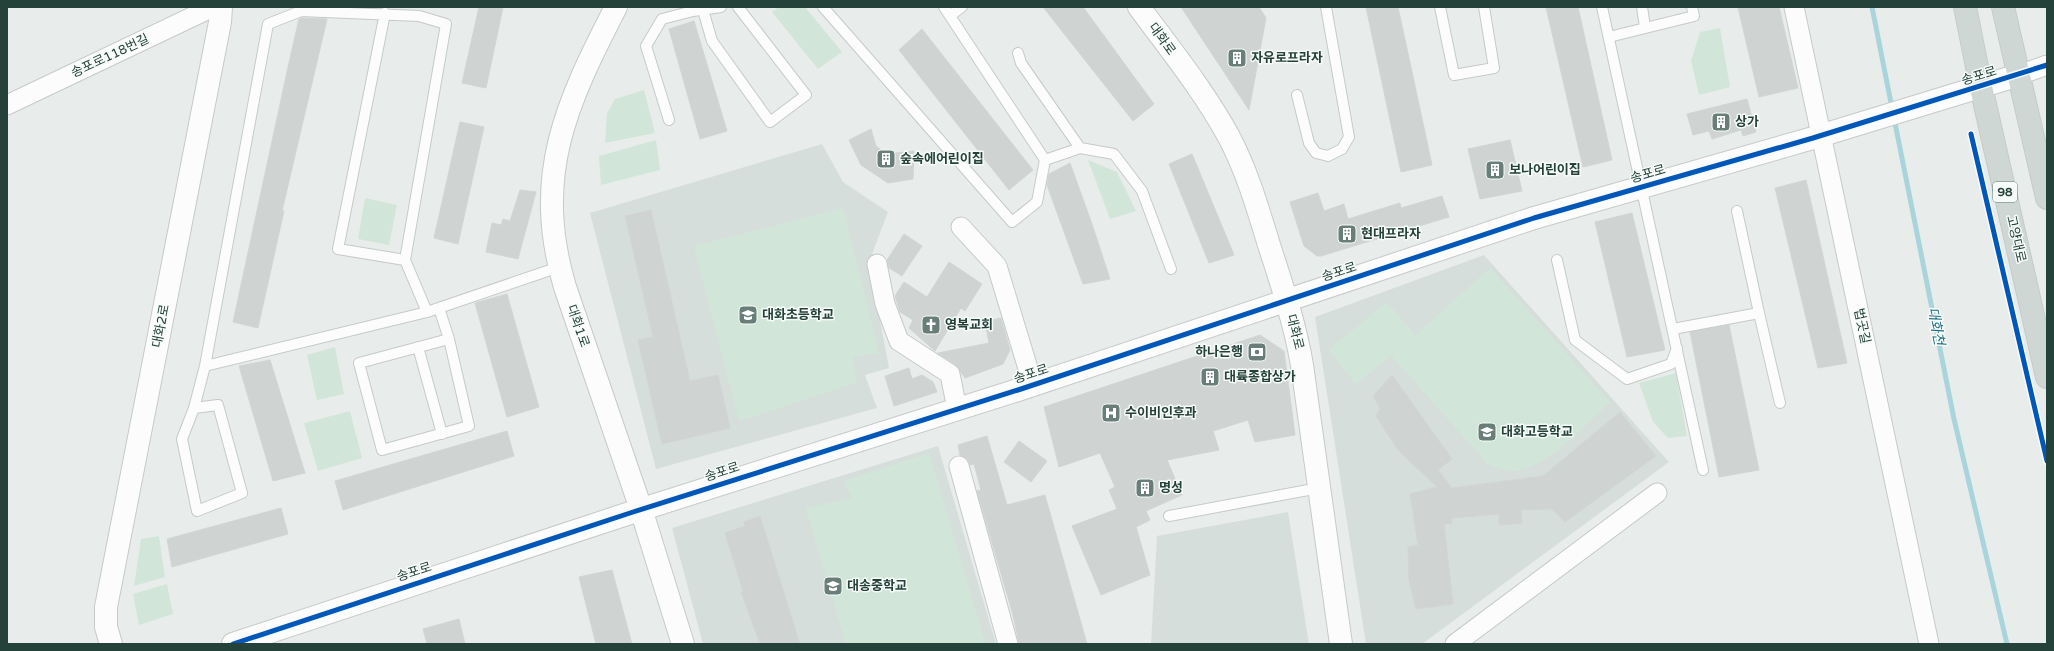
<svg xmlns="http://www.w3.org/2000/svg" width="2054" height="651" font-family="'Varela Round','Noto Sans KR',sans-serif">
  <style>
    .built { fill: #d6dedb }
    .green { fill: #d1e6d8 }
    .lines { fill: none; stroke-linecap: round; stroke-linejoin: round }
    .stream { stroke: #a9d4db; stroke-width: 5 }
    .building { fill: #cfd4d2; stroke: #d1d6d4 }
    .service-casing { stroke: #c5cac8; stroke-width: 12 }
    .minor-casing { stroke: #c5cac8; stroke-width: 21 }
    .tertiary-casing { stroke: #c5cac8; stroke-width: 24 }
    .primary-casing { stroke: #c3ccc9; stroke-width: 24 }
    .service { stroke: #fcfcfc; stroke-width: 10 }
    .minor { stroke: #fcfcfc; stroke-width: 19 }
    .tertiary { stroke: #fcfcfc; stroke-width: 22 }
    .primary { stroke: #cfd7d5; stroke-width: 22 }
    .cycleway-casing { stroke: #f7fbf9; stroke-width: 8 }
    .cycleway { stroke: #0057b8; stroke-width: 5 }
    .labels { text-anchor: middle; dominant-baseline: central; stroke-width: 3; stroke-linejoin: round; paint-order: stroke }
    .shield { fill: #f7fbf9; stroke: #637a73; stroke-width: 1 }
    .shield-label { font-size: 12px; font-weight: bold; fill: #24423a }
    .street-label { font-size: 13px; fill: #24423a; stroke: #f7fbf9 }
    .poi-label { font-size: 13px; font-weight: bold; fill: #24423a; stroke: #f7fbf9; text-anchor: start }
    .water-label { font-size: 14px; font-style: italic; fill: #1c6f80; stroke: #f7fbf9 }
  </style>
  <rect width="100%" height="100%" fill="#e8edeb"/>
  <!-- built -->
  <path class="built" d="M822,144L843,182L888,212L869,262L889,368L865,375L877,408L656,469L590,213Z
    M1484,255L1669,462L1422,644H1366L1315,317Z
    M938,446L996,644H703L672,528Z
    M1288,512L1309,644H1151L1157,536Z"/>
  <!-- green -->
  <path class="green" d="M779,7H805L842,52L818,69L772,12Z
    M1720,28L1730,87L1699,95L1691,61L1700,32Z
    M644,90L655,133L605,143L607,113L615,99Z
    M656,140L660,170L601,185L599,156Z
    M1088,160L1117,172L1136,211L1110,219Z
    M365,198L397,205L389,245L358,239Z
    M843,208L879,353L853,357L856,383L739,421L694,246Z
    M1490,268L1610,402C1588,422 1548,467 1518,470C1508,472 1498,468 1488,464L1392,356L1405,344L1356,384L1329,350L1387,302L1415,336Z
    M335,347L344,394L317,400L307,355Z
    M1676,373L1687,436L1668,438L1653,422L1639,383Z
    M350,411L362,458L318,471L304,423Z
    M929,453L985,642L980,644H893L892,642L886,644H846L806,508L852,498L844,481Z
    M159,536L165,577L134,586L141,539Z
    M167,584L173,614L139,625L133,594Z"/>
  <g class="lines">
    <!-- stream -->
    <path class="stream" d="M1872,7L1892,108
      M1894,118L1954,419L2007,644"/>
  </g>
  <!-- building -->
  <path class="building" d="M479,7H503L486,88L462,83Z
    M1043,7H1083L1154,104L1133,121Z
    M1181,7H1259L1266,18L1249,110Z
    M1366,7H1398L1432,165L1401,172Z
    M1546,7H1578L1612,160L1583,167Z
    M1738,7H1779L1798,88L1759,97Z
    M302,18L327,19L282,211H284L258,328L233,322L288,67L299,19Z
    M694,21L727,131L700,139L669,29Z
    M922,29L1033,170L1009,190L899,50Z
    M1747,99L1756,132L1743,136L1741,130L1712,139L1709,131L1693,135L1687,114Z
    M460,122L484,127L458,244L434,238Z
    M871,129L876,146L886,154L914,151L913,179L888,183L861,165L849,140Z
    M1510,140L1522,191L1480,199L1468,149Z
    M1192,154L1234,255L1209,263L1169,164Z
    M1070,163L1092,224L1110,279L1083,284L1047,185L1049,174Z
    M1806,180L1847,363L1818,368L1775,188Z
    M520,190L536,192L518,259L486,252L492,223L501,225L503,219L510,221Z
    M1318,193L1324,211L1344,204L1348,219L1400,203L1401,208L1442,196L1449,217L1321,256H1317L1304,246L1290,202Z
    M651,210L690,381L718,375L730,428L662,444L638,340L653,337L625,216Z
    M1632,213L1665,350L1627,357L1595,222Z
    M904,234L922,246L902,276L889,268L887,260Z
    M949,262L982,284L965,311L961,308L935,351L909,328L913,320L900,312L895,296L904,282L927,297Z
    M507,294L539,407L507,417L475,303Z
    M1001,318L1010,350L1003,364L965,378L956,365L938,353L989,343L985,322Z
    M1729,325L1759,470L1719,477L1690,332Z
    M1260,335L1284,351L1295,435L1255,442L1248,420L1213,431L1219,450L1167,460L1182,495L1146,511L1150,520L1136,527L1150,575L1101,595L1072,526L1117,509L1109,490L1115,487L1100,453L1059,467L1044,407Z
    M270,360L305,473L273,481L239,366Z
    M909,368L912,379L922,375L933,382L937,392L894,406L885,376Z
    M1392,375L1452,459L1438,470L1452,488L1543,476L1620,412L1656,456L1565,522L1552,509L1521,510L1522,523L1499,525V514L1452,518V524H1444L1453,604L1416,609L1409,580L1408,547L1418,545L1410,494L1437,487L1398,450L1376,416L1380,408L1373,396Z
    M507,431L514,456L343,510L335,481Z
    M987,436L1007,505L1045,495L1087,644H1019L1013,615L977,491L981,490L974,464L970,465L967,458L960,455L958,445Z
    M1019,441L1047,461L1031,482L1004,462Z
    M281,508L288,534L172,567L167,539Z
    M760,516L800,644H760L741,592L743,591L725,533L745,526L744,522Z
    M612,570L632,644H596L579,577Z
    M459,619L465,644H427L423,629Z"/>
  <g class="lines">
    <defs>
      <path id="service" d="M823,7L1012,222L1037,202L1045,160L1080,148L1114,154L1142,191L1171,269
        M944,7L1045,160
        M1440,7L1454,75L1494,68L1484,7
        M1602,7L1703,470
        M1642,7L1645,27
        M703,10L712,41L770,122L806,95L738,7
        M385,13L338,249L405,260
        M951,15L962,7
        M1609,37L1694,16L1692,7
        M1018,53L1021,63L1080,148
        M1297,95L1309,143L1316,153L1328,156L1342,149L1349,137L1326,7
        M669,120L646,46L662,19L693,11L721,7
        M1557,260L1575,340L1627,379L1671,364L1677,348
        M439,308L449,339L469,426L382,450L359,363L449,339
        M1759,313L1780,403
        M1673,329L1759,313L1737,211
        M418,347L442,434
        M205,366L427,312L559,267
        M194,408L218,405L242,493L197,511L182,439L194,408L205,366L268,24L301,11L419,16L446,24L405,260L427,312
        M1169,516L1319,488"/>
      <path id="minor" d="M1794,7L1929,644
        M2019,75L2047,65
        M7,105L213,7
        M961,227L997,266L1033,385
        M877,264L885,304L899,341L950,374L957,409
        M959,466L1008,644
        M1455,644L1657,493"/>
      <path id="tertiary" d="M616,7C566,104 532,176 565,287L641,509L683,644
        M1139,7C1170,49 1204,91 1229,137C1247,171 1258,209 1269,245C1282,285 1295,324 1302,365L1341,644
        M111,644L106,627V607L220,22L221,7
        M233,644L630,513L1018,390L1534,218L1813,138L2019,75"/>
      <path id="primary" d="M1965,7L1981,87L2047,377
        M2003,7L2047,198"/>
    </defs>
    <!-- service casing -->
    <use href="#service" class="service-casing"/>
    <!-- minor casing -->
    <use href="#minor" class="minor-casing"/>
    <!-- tertiary casing -->
    <use href="#tertiary" class="tertiary-casing"/>
    <!-- primary casing -->
    <use href="#primary" class="primary-casing"/>
    <!-- service -->
    <use href="#service" class="service"/>
    <!-- minor -->
    <use href="#minor" class="minor"/>
    <!-- tertiary -->
    <use href="#tertiary" class="tertiary"/>
    <!-- primary -->
    <use href="#primary" class="primary"/>
    <defs>
      <path id="cycleway" d="M1971,134L2047,461
        M233,644L630,513L1018,390L1534,218L1813,138L2047,65"/>
    </defs>
    <!-- cycleway casing -->
    <use href="#cycleway" class="cycleway-casing"/>
    <!-- cycleway -->
    <use href="#cycleway" class="cycleway"/>
  </g>
  <!-- icons -->
  <defs>
    <symbol id="building-square" viewBox="-11 -11 22 22"><rect x="-9" y="-9" width="18" height="18" rx="4" fill="#697e78" stroke="#f7fbf9"/><path d="M-4-6H4V6H1V3H-1V6H-4ZM-2.5-4.3h1.7v1.8h-1.7ZM.8-4.3h1.7v1.8H.8ZM-2.5-1h1.7V.8h-1.7ZM.8-1h1.7V.8H.8Z" fill="#fff"/></symbol>
    <symbol id="school-square" viewBox="-11 -11 22 22"><rect x="-9" y="-9" width="18" height="18" rx="4" fill="#697e78" stroke="#f7fbf9"/><path d="M0-5L7-2L0 1L-7-2ZM-4 1L0 2.5L4 1V4Q0 6-4 4Z" fill="#fff"/></symbol>
    <symbol id="church-square" viewBox="-11 -11 22 22"><rect x="-9" y="-9" width="18" height="18" rx="4" fill="#697e78" stroke="#f7fbf9"/><path d="M-1.2-6h2.4v3.5h3.3v2.4h-3.3V6h-2.4V-.1h-3.3v-2.4h3.3Z" fill="#fff"/></symbol>
    <symbol id="bank-square" viewBox="-11 -11 22 22"><rect x="-9" y="-9" width="18" height="18" rx="4" fill="#697e78" stroke="#f7fbf9"/><path d="M-6-4H6V4H-6ZM0-2.3a2.3 2.3 0 1 0 0 4.6a2.3 2.3 0 1 0 0-4.6Z" fill="#fff"/></symbol>
    <symbol id="hospital-square" viewBox="-11 -11 22 22"><rect x="-9" y="-9" width="18" height="18" rx="4" fill="#697e78" stroke="#f7fbf9"/><path d="M-5-5h3v3.5h4V-5h3V5h-3V1.5h-4V5h-3Z" fill="#fff"/></symbol>
  </defs>
  <g fill-rule="evenodd">
    <use href="#building-square" x="1226" y="47" width="22" height="22"/>
    <use href="#building-square" x="1710" y="111" width="22" height="22"/>
    <use href="#building-square" x="875" y="148" width="22" height="22"/>
    <use href="#building-square" x="1484" y="159" width="22" height="22"/>
    <use href="#building-square" x="1336" y="223" width="22" height="22"/>
    <use href="#school-square" x="737" y="304" width="22" height="22"/>
    <use href="#church-square" x="920" y="314" width="22" height="22"/>
    <use href="#bank-square" x="1246" y="341" width="22" height="22"/>
    <use href="#building-square" x="1199" y="366" width="22" height="22"/>
    <use href="#hospital-square" x="1100" y="402" width="22" height="22"/>
    <use href="#school-square" x="1476" y="421" width="22" height="22"/>
    <use href="#building-square" x="1134" y="477" width="22" height="22"/>
    <use href="#school-square" x="822" y="575" width="22" height="22"/>
  </g>
  <g class="labels">
    <!-- shield labels -->
    <rect class="shield" x="1993" y="182" width="24" height="20" rx="3"/>
    <g class="shield-label">
      <text x="2005" y="192">98</text>
    </g>
    <!-- street labels -->
    <g class="street-label">
      <text transform="translate(1162 39) rotate(54)">대화로</text>
      <text transform="translate(110 56) rotate(-25)">송포로118번길</text>
      <text transform="translate(1979 76) rotate(-17)">송포로</text>
      <text transform="translate(1648 174) rotate(-16)">송포로</text>
      <text transform="translate(2016 239) rotate(77)">고양대로</text>
      <text transform="translate(1339 272) rotate(-18)">송포로</text>
      <text transform="translate(161 326) rotate(-79)">대화2로</text>
      <text transform="translate(578 326) rotate(71)">대화1로</text>
      <text transform="translate(1862 326) rotate(78)">법곳길</text>
      <text transform="translate(1295 332) rotate(76)">대화로</text>
      <text transform="translate(1031 374) rotate(-18)">송포로</text>
      <text transform="translate(722 472) rotate(-18)">송포로</text>
      <text transform="translate(414 572) rotate(-18)">송포로</text>
    </g>
    <!-- poi labels -->
    <g class="poi-label">
      <text x="1251" y="58">자유로프라자</text>
      <text x="1735" y="122">상가</text>
      <text x="900" y="159">숲속에어린이집</text>
      <text x="1509" y="170">보나어린이집</text>
      <text x="1361" y="234">현대프라자</text>
      <text x="762" y="315">대화초등학교</text>
      <text x="945" y="325">영복교회</text>
      <text x="1243" y="352" text-anchor="end">하나은행</text>
      <text x="1224" y="377">대륙종합상가</text>
      <text x="1125" y="413">수이비인후과</text>
      <text x="1501" y="432">대화고등학교</text>
      <text x="1159" y="488">명성</text>
      <text x="847" y="586">대송중학교</text>
    </g>
    <!-- water labels -->
    <g class="water-label">
      <text transform="translate(1936 326) rotate(79)">대화천</text>
    </g>
  </g>
  <!-- border -->
  <rect width="2054" height="651" fill="none" stroke="#24423a" stroke-width="16"/>
</svg>
